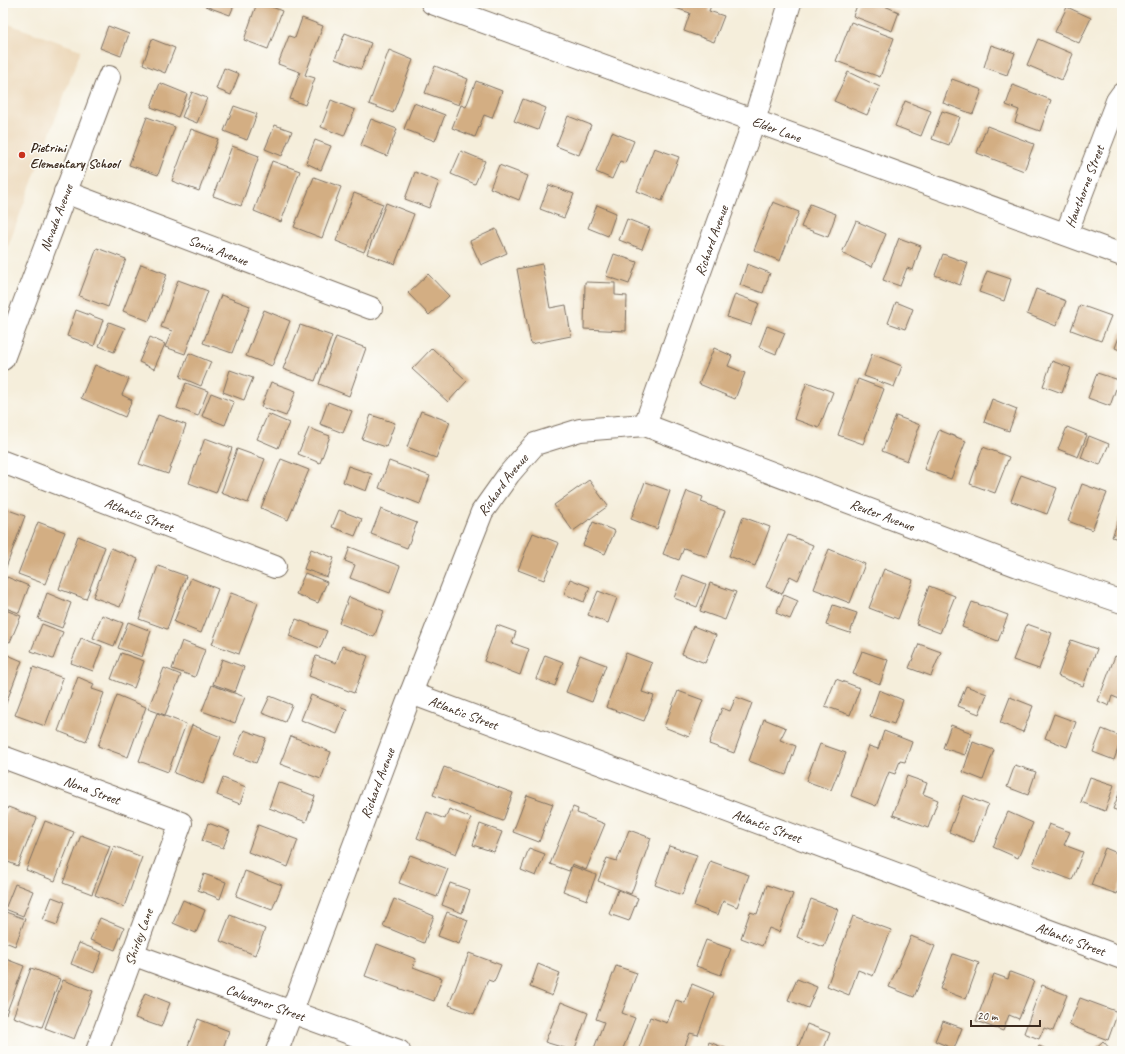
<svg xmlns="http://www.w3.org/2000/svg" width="1125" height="1054" font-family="Caveat,sans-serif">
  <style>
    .built { fill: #ecd8ba }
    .building { fill: #d3ae83 }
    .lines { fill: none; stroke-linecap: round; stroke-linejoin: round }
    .minor-casing { stroke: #7c6f60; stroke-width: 24 }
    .minor { stroke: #fff; stroke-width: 22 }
    .poi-dot { fill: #c8321e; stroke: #fdfcf7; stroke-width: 1.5 }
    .labels { text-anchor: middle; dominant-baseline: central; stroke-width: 3; stroke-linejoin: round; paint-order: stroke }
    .street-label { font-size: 14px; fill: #3b2a1e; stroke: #fdfcf7 }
    .poi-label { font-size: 14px; font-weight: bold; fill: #3b2a1e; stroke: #fdfcf7; text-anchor: start }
  </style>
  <rect width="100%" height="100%" fill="#fdfcf7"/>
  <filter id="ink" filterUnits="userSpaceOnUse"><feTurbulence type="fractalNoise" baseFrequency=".025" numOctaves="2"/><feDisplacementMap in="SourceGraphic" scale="8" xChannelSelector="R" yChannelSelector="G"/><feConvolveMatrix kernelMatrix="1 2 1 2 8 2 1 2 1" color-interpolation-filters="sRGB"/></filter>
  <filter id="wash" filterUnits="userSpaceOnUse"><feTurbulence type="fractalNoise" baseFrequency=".012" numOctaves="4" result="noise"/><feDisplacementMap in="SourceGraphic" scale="16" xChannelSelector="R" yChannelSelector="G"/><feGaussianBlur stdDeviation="0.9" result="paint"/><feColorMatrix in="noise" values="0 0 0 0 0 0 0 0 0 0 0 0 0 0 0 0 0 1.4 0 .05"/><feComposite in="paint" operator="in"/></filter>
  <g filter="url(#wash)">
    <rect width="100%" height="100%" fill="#f5eedb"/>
    <!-- built -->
    <path class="built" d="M3,22L81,50L3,260Z"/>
    <g id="blocks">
      <!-- building -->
      <path class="building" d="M206,3H235L230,15L205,6Z
        M257,3H262L282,11L268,49L244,40Z
        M671,3H712L709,11L724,16L714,42L684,31L690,13L670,6Z
        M858,3H883L882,5L899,12L892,31L853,16Z
        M1067,7L1091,18L1079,43L1055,32Z
        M302,18L323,26L305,75L315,78L305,105L290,99L300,72L278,64L289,36L295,38Z
        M851,22L894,38L880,77L836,61Z
        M108,26L129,34L121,56L100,48Z
        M345,33L371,43L361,69L335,59Z
        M152,39L175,48L165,73L143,64Z
        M1038,39L1073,54L1062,80L1027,65Z
        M991,45L1015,53L1007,75L984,67Z
        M389,50L413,60L393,113L369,104Z
        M435,66L468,79L459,105L425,93Z
        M224,68L239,74L231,95L216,89Z
        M848,72L880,87L867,115L834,101Z
        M952,79L982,90L973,114L943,103Z
        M476,81L502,91L492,118L484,115L475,137L452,128L461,105L466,107Z
        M160,83L187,94L178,117L151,107Z
        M1013,85L1051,100L1040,131L1015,122L1019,110L1006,105Z
        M192,92L207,98L197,123L182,117Z
        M523,99L546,108L538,130L514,121Z
        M331,100L355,110L344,136L321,127Z
        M905,101L931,111L921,136L895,126Z
        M414,103L445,115L435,141L404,129Z
        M234,106L257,114L247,140L224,131Z
        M942,111L960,117L949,145L932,139Z
        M568,116L591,125L579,155L556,146Z
        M147,117L175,127L158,175L129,165Z
        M371,119L397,129L387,156L361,145Z
        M275,125L292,131L282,156L265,149Z
        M987,126L1034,144L1024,171L977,153Z
        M191,129L218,139L199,191L172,181Z
        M612,132L634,141L625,163L620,161L612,179L596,172Z
        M315,140L331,146L321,170L306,163Z
        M232,146L259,156L241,206L213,196Z
        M654,148L679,157L662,201L637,191Z
        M461,151L485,161L475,184L451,174Z
        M272,161L300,171L281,222L254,211Z
        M499,165L528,176L519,200L490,188Z
        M415,172L439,182L429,208L405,199Z
        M314,177L341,187L322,238L294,227Z
        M549,185L574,194L564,218L540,209Z
        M354,193L383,204L364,252L336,241Z
        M773,202L799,212L780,261L754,250Z
        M386,203L414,214L395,264L367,254Z
        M810,204L836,214L828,237L801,227Z
        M597,205L616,213L608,236L588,228Z
        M627,219L650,228L642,249L619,240Z
        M856,221L886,234L872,267L842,253Z
        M496,229L507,253L481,265L470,241Z
        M899,238L921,246L913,270L907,268L900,286L883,280Z
        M97,248L126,259L108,307L79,296Z
        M614,254L637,262L629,284L606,276Z
        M943,254L968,263L960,285L935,275Z
        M141,264L167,274L149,321L123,311Z
        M542,264L550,308L566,305L571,336L531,344L517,269Z
        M747,264L770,273L763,293L740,285Z
        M987,271L1011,279L1004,301L979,292Z
        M428,274L449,296L429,315L408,293Z
        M178,280L208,291L185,354L165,347L172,331L161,327Z
        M585,282L615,283V295L627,296L626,331L584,329Z
        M1036,289L1066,301L1056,326L1027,314Z
        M735,294L759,303L751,325L727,317Z
        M221,295L250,306L232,353L203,343Z
        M896,302L913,309L905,329L888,323Z
        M1080,305L1111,316L1101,341L1071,330Z
        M76,310L103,320L94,346L67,336Z
        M264,310L290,321L272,366L246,356Z
        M109,322L125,328L114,352L99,346Z
        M300,325L332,336L315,381L283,369Z
        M767,326L785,333L776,354L759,347Z
        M1122,329V351L1115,348Z
        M150,337L165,344L154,369L139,362Z
        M336,337L366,348L349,396L319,384Z
        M432,348L467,381L448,402L412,369Z
        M714,348L732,356L728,366L745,373L735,399L699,384Z
        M189,353L211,362L201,386L180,377Z
        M872,354L902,366L894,387L864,376Z
        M1052,361L1071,368L1062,393L1043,386Z
        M95,365L129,379L122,395L132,400L125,417L81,398Z
        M230,370L253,378L244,400L223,392Z
        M1097,373L1119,380L1110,406L1088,398Z
        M858,379L884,389L863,444L838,435Z
        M271,382L296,391L286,416L261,407Z
        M807,382L833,392L819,428L794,419Z
        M186,383L208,391L198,416L177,408Z
        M211,393L234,402L225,425L202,416Z
        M992,399L1017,409L1009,431L984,422Z
        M328,402L352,411L343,433L320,424Z
        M421,411L450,422L436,458L407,447Z
        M268,414L289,423L278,448L257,439Z
        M158,415L186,425L168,474L139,464Z
        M371,415L395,423L386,447L362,439Z
        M896,416L920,425L907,461L882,451Z
        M1067,427L1087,435L1078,457L1058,449Z
        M309,428L330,436L320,463L298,454Z
        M939,430L966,441L951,479L924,469Z
        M1089,436L1109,444L1100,465L1081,458Z
        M205,438L232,448L216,493L189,483Z
        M983,447L1009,457L995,493L970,484Z
        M237,449L265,459L248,503L221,493Z
        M281,459L309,470L288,520L261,508Z
        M389,461L430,476L420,504L379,488Z
        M348,466L372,474L366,491L343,482Z
        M1021,475L1057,488L1047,514L1011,501Z
        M589,480L608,506L573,531L554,505Z
        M645,482L670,491L657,529L631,519Z
        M1082,484L1107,493L1092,530L1068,521Z
        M687,491L703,497L701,502L725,511L707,557L684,548L679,560L663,554Z
        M3,508L25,516L5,570L3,569Z
        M381,509L417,523L407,548L371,534Z
        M339,510L362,519L355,536L332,527Z
        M1122,511V540L1112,537Z
        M743,517L770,527L755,566L729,556Z
        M38,522L65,532L45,584L18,574Z
        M593,522L615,531L605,554L583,545Z
        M533,533L559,543L544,580L518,570Z
        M788,535L813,545L798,580L790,576L782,594L766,587Z
        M78,536L105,547L86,599L59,589Z
        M350,547L400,566L390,593L350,578L355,565L345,561Z
        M111,548L138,559L120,607L93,597Z
        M311,549L334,558L327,577L304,569Z
        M829,549L865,564L850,603L814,589Z
        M158,566L186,576L167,629L139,619Z
        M884,569L913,580L898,619L869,608Z
        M305,573L327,582L318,603L296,594Z
        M683,575L706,584L697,607L674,598Z
        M7,577L29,586L19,613L3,607V586Z
        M191,578L218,589L201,633L174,622Z
        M570,579L590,587L584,602L564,594Z
        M710,583L736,592L725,620L700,611Z
        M929,586L955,596L940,633L916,624Z
        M598,591L617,598L608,623L588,615Z
        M47,593L71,603L62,628L38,619Z
        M231,593L258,603L239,654L212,644Z
        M784,595L798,601L790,619L776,613Z
        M349,597L384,611L374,637L339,623Z
        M972,602L1008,615L998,641L962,627Z
        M833,605L857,613L850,633L826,625Z
        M3,609L21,616L10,642L3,639Z
        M102,615L123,623L114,646L93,638Z
        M296,619L327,631L320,648L289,636Z
        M128,622L151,631L142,657L118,648Z
        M42,624L63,632L53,659L31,651Z
        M1027,624L1052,633L1039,669L1013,660Z
        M497,625L516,632L512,643L529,649L520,675L484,661Z
        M693,626L716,635L705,663L682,654Z
        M81,638L102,646L93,671L71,663Z
        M1071,640L1097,649L1083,686L1058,676Z
        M182,641L205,650L195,677L172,669Z
        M919,644L941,652L931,676L909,668Z
        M342,646L368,656L354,693L309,676L316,656L336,663Z
        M862,651L888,660L880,684L853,674Z
        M3,653L22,661L3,711Z
        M121,653L144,661L134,688L111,679Z
        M626,653L652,663L642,692L654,696L644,721L606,707Z
        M545,655L563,662L555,686L536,679Z
        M580,655L606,665L592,702L566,692Z
        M1115,656L1122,659V700L1112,696L1109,706L1098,701Z
        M222,659L244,667L235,692L213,684Z
        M33,667L63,678L45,726L15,715Z
        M164,668L181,675L165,715L148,709Z
        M78,677L94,684L92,689L104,693L86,742L58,731Z
        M836,679L860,688L850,715L825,706Z
        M212,685L245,697L235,723L202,711Z
        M966,686L987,694L979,714L958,706Z
        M879,690L903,700L894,724L870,716Z
        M678,691L703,700L689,737L664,727Z
        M117,695L146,707L128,757L98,746Z
        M311,695L347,709L337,734L301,720Z
        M270,696L292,705L285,722L262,713Z
        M736,697L752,703L734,753L709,744L722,708L730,711Z
        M1010,697L1033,706L1023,732L1000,723Z
        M157,713L186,724L168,772L139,761Z
        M1054,714L1076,722L1067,747L1045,738Z
        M764,719L786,728L780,740L796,746L786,775L749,761Z
        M192,725L221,737L203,784L174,773Z
        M951,725L972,733L965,755L943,748Z
        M1102,729L1122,737L1114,760L1093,752Z
        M244,730L266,738L256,763L234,755Z
        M884,731L912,742L905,762L900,761L895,774L889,772L876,806L851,796L869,746L878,749Z
        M291,736L331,752L321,779L280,764Z
        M973,742L994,750L983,780L963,772Z
        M820,744L846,753L831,790L806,781Z
        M1015,765L1036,772L1028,795L1007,787Z
        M444,767L513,793L503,821L433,795Z
        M907,776L927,783L923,794L938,800L928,828L893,815Z
        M1090,777L1114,785L1105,811L1081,802Z
        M223,778L246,787L240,804L217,795Z
        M278,782L315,796L306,822L269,808Z
        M1122,786V812L1113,809Z
        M527,795L553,804L539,842L513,832Z
        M963,795L988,805L974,842L949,832Z
        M8,807L37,818L18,866L3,860V819Z
        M573,807L578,809L577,813L605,824L586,870L572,864L569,871L550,864Z
        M449,809L471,818L456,854L417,838L427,812L445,819Z
        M1008,812L1033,823L1018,858L993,847Z
        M45,821L74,832L55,881L26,870Z
        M208,823L230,831L223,848L202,841Z
        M480,824L502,832L494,852L473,845Z
        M1049,824L1070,832L1064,845L1083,852L1072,880L1033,865Z
        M258,825L298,840L288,867L248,852Z
        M629,830L651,838L631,894L598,881L607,858L617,861Z
        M81,835L110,846L92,894L63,883Z
        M114,846L142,857L124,907L95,895Z
        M669,846L697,855L682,895L655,885Z
        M529,848L545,854L536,876L521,870Z
        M1105,848L1122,855V880L1117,894L1091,885Z
        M410,855L448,869L437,897L399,883Z
        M710,861L749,875L737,907L723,901L718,915L694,906Z
        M572,866L596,875L587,900L563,891Z
        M245,871L282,885L272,910L236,896Z
        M204,874L226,882L220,899L198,890Z
        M450,883L470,890L462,913L442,905Z
        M15,884L33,891L23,916L5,909Z
        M767,885L793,894L779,932L769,928L762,946L741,938L750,912L757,914Z
        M618,890L638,898L629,921L609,914Z
        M52,897L65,902L57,925L43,920Z
        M394,899L434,916L424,943L383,926Z
        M811,899L838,909L824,947L797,937Z
        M183,900L205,910L196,933L173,923Z
        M3,911L25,919L15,946L3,941Z
        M447,912L468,920L459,944L438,936Z
        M230,915L265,929L255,955L220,941Z
        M853,916L891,930L873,976L858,970L849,995L827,986Z
        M100,918L124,928L115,950L90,940Z
        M911,936L935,946L914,997L889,987Z
        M706,940L731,949L721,975L696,966Z
        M79,943L102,952L94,973L71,964Z
        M377,944L416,959L413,967L442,978L434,1001L365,976Z
        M469,953L501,965L494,982L488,980L474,1014L449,1005Z
        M953,954L979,963L966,999L940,989Z
        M3,958L24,966L6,1014L3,1013Z
        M538,964L560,973L552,996L530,987Z
        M616,966L637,973L622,1013L635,1018L622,1051H593L604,1022L596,1019Z
        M31,968L60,979L42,1027L13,1017Z
        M1010,972L1034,981L1019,1019L1009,1015L1003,1031L976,1021L994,974L1008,979Z
        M797,979L817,987L808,1008L788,1000Z
        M63,980L93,991L74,1039L45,1028Z
        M692,984L714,993L698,1035L690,1033L683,1051H638L650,1017L667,1023L676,1000L685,1003Z
        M1042,985L1067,995L1053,1031L1044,1028L1039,1039L1024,1033Z
        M145,993L170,1003L161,1027L135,1018Z
        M1080,998L1118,1012L1108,1040L1069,1025Z
        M561,1002L588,1013L574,1051L545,1042Z
        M198,1019L229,1031L222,1051H186Z
        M943,1021L962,1028L954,1049L935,1041Z
        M807,1024L830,1033L823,1051H808L798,1047Z
        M1103,1041L1112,1051H1092Z
        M709,1042L733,1051H706Z
        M1039,1046L1051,1051H1036Z"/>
    </g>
  </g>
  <g filter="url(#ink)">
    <use href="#blocks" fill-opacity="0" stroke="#7c6f60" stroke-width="1"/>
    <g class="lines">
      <defs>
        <g id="minor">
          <path id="s1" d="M432,3L1122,255"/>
          <path id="s2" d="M65,192L371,308"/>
          <path id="s3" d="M1066,234L1117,101L1122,94"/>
          <path id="s4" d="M3,359L109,77"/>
          <path id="s5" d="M645,425L754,121L790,3"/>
          <path id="s6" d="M3,462L275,567"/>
          <path id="s7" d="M411,693L1122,958"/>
          <path id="s8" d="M3,757L181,823L97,1051"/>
          <path id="s9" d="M132,954L399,1051"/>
          <path id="s10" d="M277,1051L411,693L482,512L509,474L535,444L580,430L645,425L1026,569L1122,602"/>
        </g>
      </defs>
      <!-- minor casing -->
      <use href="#minor" class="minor-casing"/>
      <!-- minor -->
      <use href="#minor" class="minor"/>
    </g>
  </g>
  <!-- markers -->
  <circle class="poi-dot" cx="22" cy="155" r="4"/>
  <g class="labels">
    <!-- street labels -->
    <g class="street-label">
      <text stroke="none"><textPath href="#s1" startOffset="367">Elder Lane</textPath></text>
      <text stroke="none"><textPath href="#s3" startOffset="51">Hawthorne Street</textPath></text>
      <text stroke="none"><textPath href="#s4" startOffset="151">Nevada Avenue</textPath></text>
      <text stroke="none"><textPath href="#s5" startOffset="196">Richard Avenue</textPath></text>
      <text stroke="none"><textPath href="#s2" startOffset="164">Sonia Avenue</textPath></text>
      <text stroke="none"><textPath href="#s10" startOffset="611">Richard Avenue</textPath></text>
      <text stroke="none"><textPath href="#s6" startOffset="146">Atlantic Street</textPath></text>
      <text stroke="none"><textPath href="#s10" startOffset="1029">Reuter Avenue</textPath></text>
      <text stroke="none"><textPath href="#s7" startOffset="56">Atlantic Street</textPath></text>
      <text stroke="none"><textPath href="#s10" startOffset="286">Richard Avenue</textPath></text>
      <text stroke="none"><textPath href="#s8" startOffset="95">Nona Street</textPath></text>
      <text stroke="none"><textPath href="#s7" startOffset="380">Atlantic Street</textPath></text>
      <text transform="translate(139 937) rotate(-70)">Shirley Lane</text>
      <text stroke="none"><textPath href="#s7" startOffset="704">Atlantic Street</textPath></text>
      <text stroke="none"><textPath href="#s9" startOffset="142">Calwagner Street</textPath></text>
    </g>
    <!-- poi labels -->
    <g class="poi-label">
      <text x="30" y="147">Pietrini<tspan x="30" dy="16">Elementary School</tspan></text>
    </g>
  </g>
  <!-- margin -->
  <rect width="1125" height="1054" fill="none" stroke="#fdfcf7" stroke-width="16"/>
  <!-- scale -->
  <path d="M971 1020v6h69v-6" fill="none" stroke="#3b2a1e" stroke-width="2"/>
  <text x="977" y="1020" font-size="12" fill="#3b2a1e" stroke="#fdfcf7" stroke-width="3" paint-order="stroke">20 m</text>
</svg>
